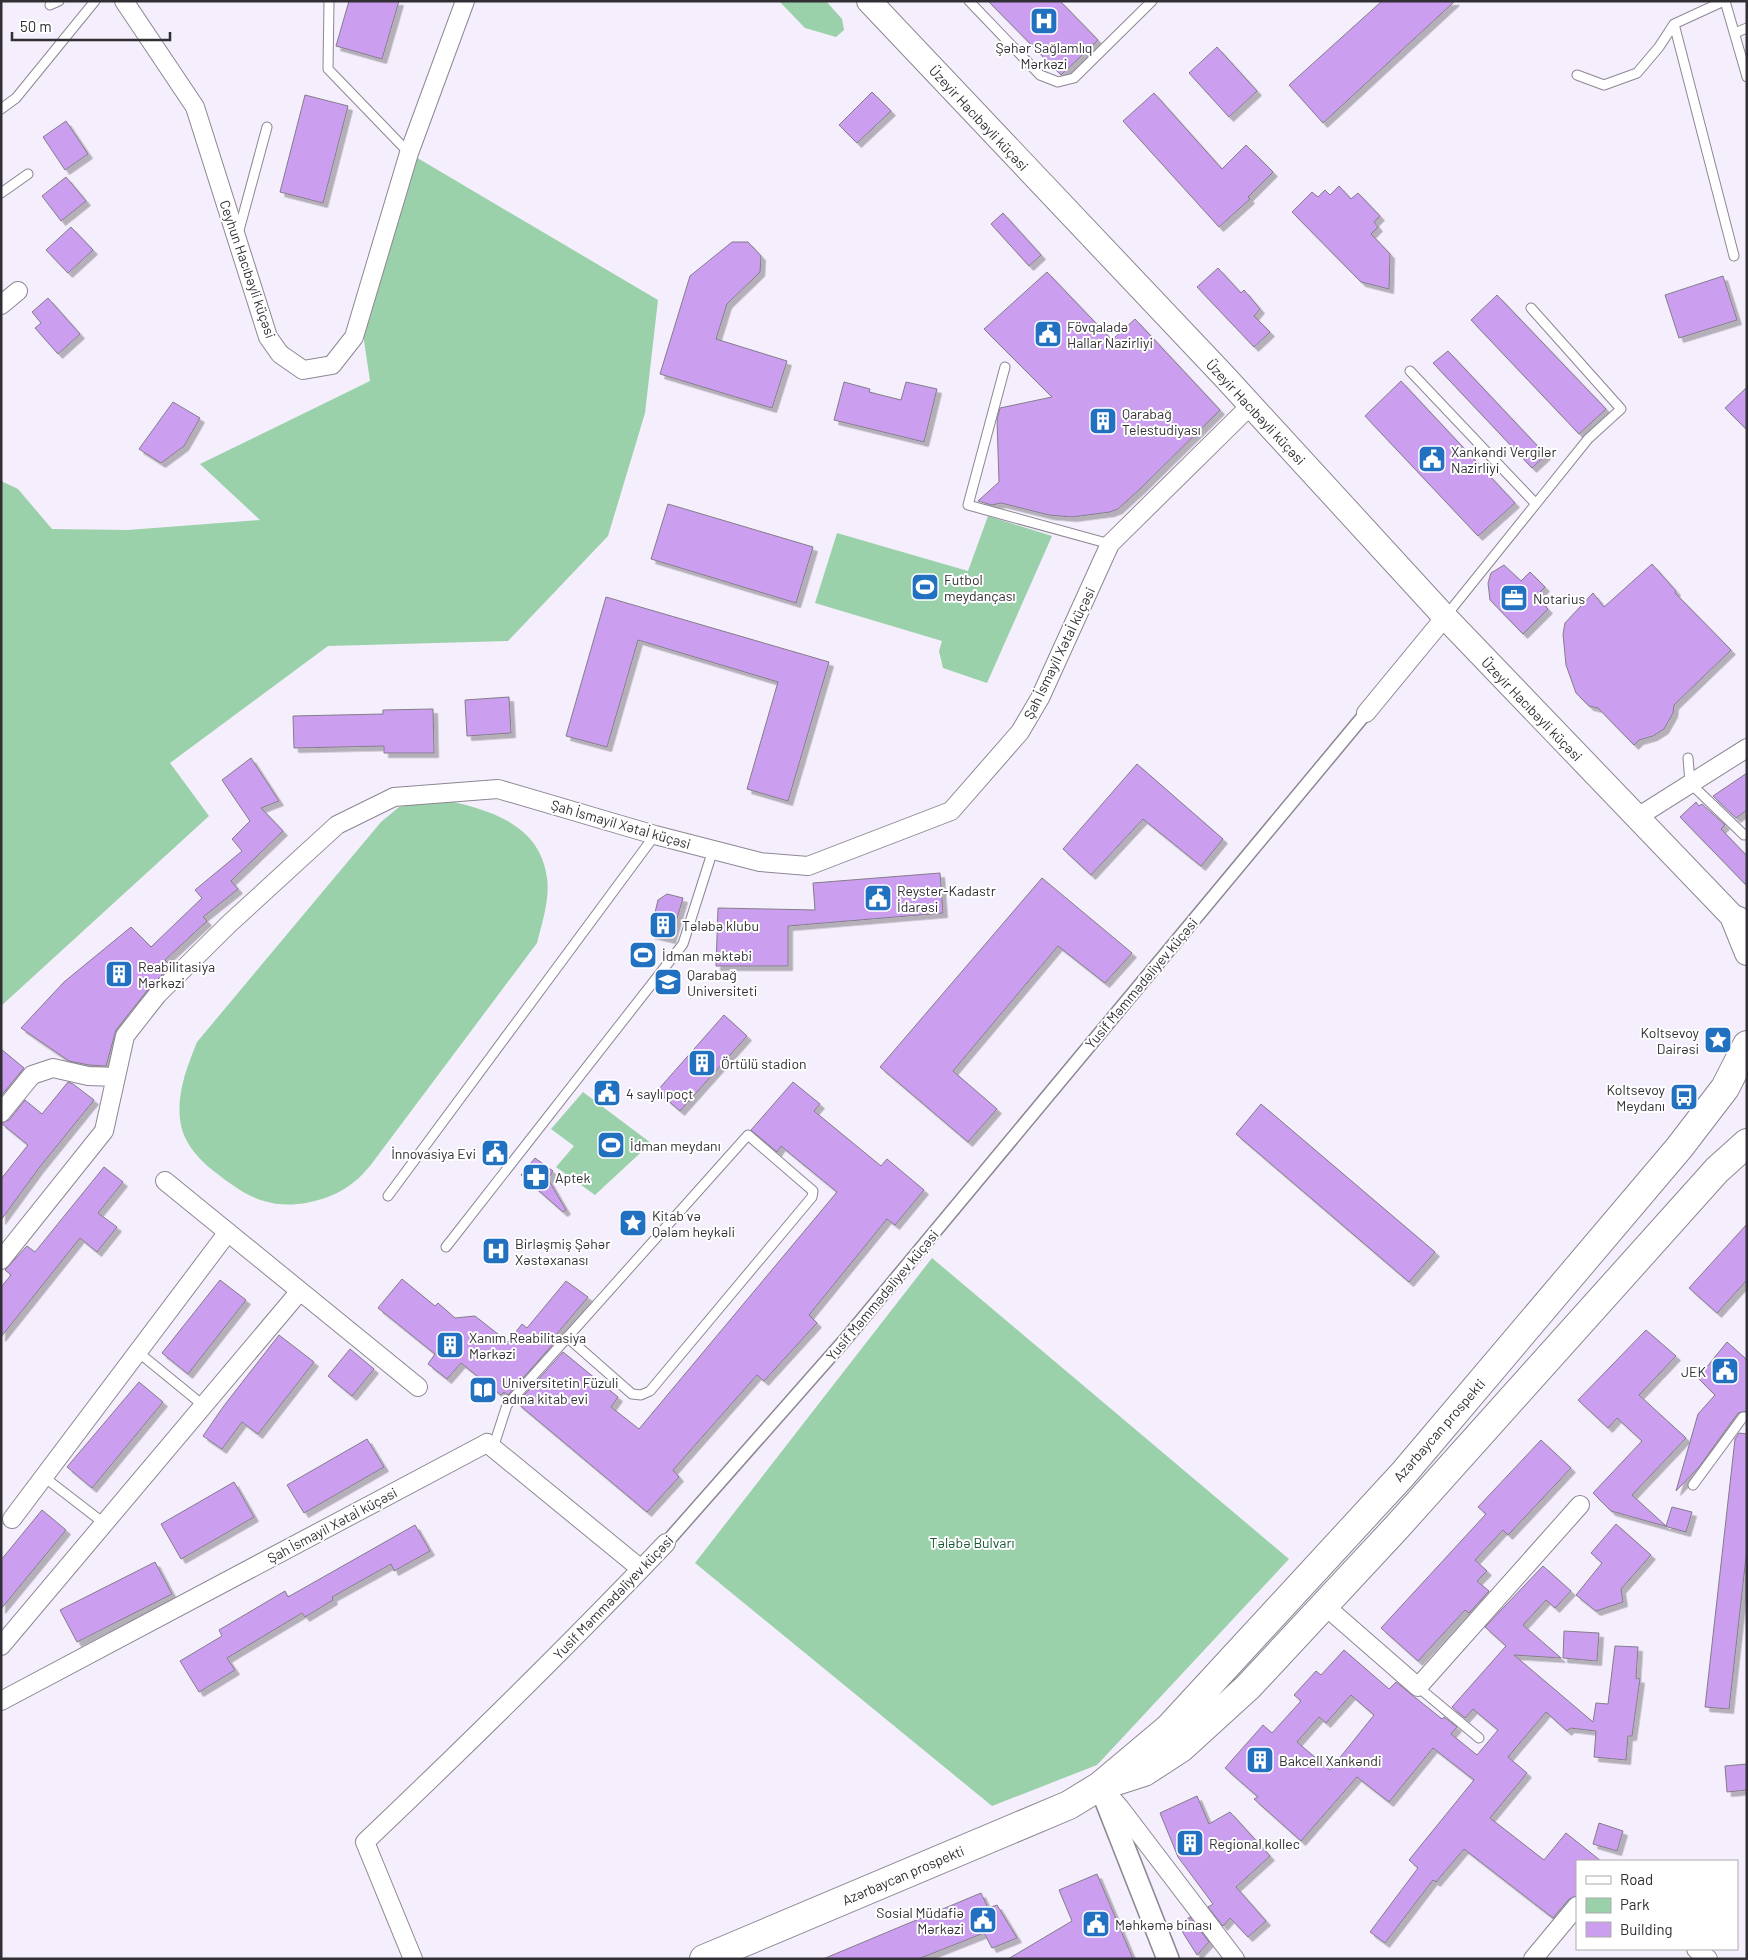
<svg xmlns="http://www.w3.org/2000/svg" width="1748" height="1960" font-family="Barlow,sans-serif">
  <style>
    .green { fill: #9ad1aa }
    .building { fill: #cb9ef0; stroke: #837d89; fill-rule: evenodd; filter: url(#shadow) }
    .lines { fill: none; stroke-linecap: round; stroke-linejoin: round }
    .service-casing { stroke: #8d8793; stroke-width: 11 }
    .pedestrian-casing { stroke: #8d8793; stroke-width: 15 }
    .minor-casing { stroke: #8d8793; stroke-width: 20 }
    .tertiary-casing { stroke: #8d8793; stroke-width: 24 }
    .secondary-casing { stroke: #8d8793; stroke-width: 26 }
    .primary-casing { stroke: #8d8793; stroke-width: 30 }
    .service { stroke: #fff; stroke-width: 9 }
    .pedestrian { stroke: #fff; stroke-width: 12 }
    .minor { stroke: #fff; stroke-width: 18 }
    .tertiary { stroke: #fff; stroke-width: 21 }
    .secondary { stroke: #fff; stroke-width: 24 }
    .primary { stroke: #fff; stroke-width: 28 }
    .labels { text-anchor: middle; dominant-baseline: central; stroke-width: 4; stroke-linejoin: round; paint-order: stroke }
    .poi-label { font-size: 14px; fill: #312f34; stroke: #fff; text-anchor: start }
    .street-label { font-size: 14px; fill: #312f34; stroke: #fff }
    .park-label { font-size: 14px; fill: #195a33; stroke: #fff }
  </style>
  <defs>
    <filter id="shadow"><feDropShadow dx="4.5" dy="4.5" stdDeviation="0" flood-color="#0004"/></filter>
  </defs>
  <rect width="100%" height="100%" fill="#f5eefc"/>
  <!-- green -->
  <path class="green" d="M779,1H826L842,19L844,30L836,37L805,28Z
    M409,153L658,300L645,413L608,536L508,641L328,646L170,763L209,816L1,1006V481L18,489L52,529L128,530L260,520L200,464L370,381L363,334Z
    M988,516L1052,536L987,683L943,668L939,651L942,641L815,603L837,533L968,571Z
    M438,799C485,808 540,822 547,878C550,899 542,923 537,943L370,1166C365,1171 360,1178 354,1182C331,1201 292,1210 264,1201C246,1196 229,1183 215,1172C198,1159 182,1141 180,1119C177,1092 187,1067 197,1042L381,822L399,807Z
    M583,1092L651,1143L595,1195L556,1167L574,1146L551,1129Z
    M932,1258L1289,1559L1097,1765L992,1806L695,1563Z"/>
  <!-- building -->
  <path class="building" d="M349,1H399L382,59L336,46Z
    M988,1H1060L1098,40L1061,75Z
    M1382,1H1455L1323,123L1289,85Z
    M1217,47L1257,91L1229,117L1189,73Z
    M872,92L891,111L857,143L839,125Z
    M1154,93L1222,169L1246,145L1273,172L1248,197L1250,199L1219,227L1123,121Z
    M305,95L348,106L323,203L280,192Z
    M66,121L88,154L65,170L43,137Z
    M66,177L86,201L61,221L42,196Z
    M1339,186L1351,199L1358,193L1380,216L1374,222L1378,227L1371,234L1390,254L1389,289L1361,282L1292,212L1312,192L1318,197L1325,190L1330,195Z
    M1003,213L1041,255L1029,266L991,224Z
    M71,227L93,250L68,273L46,250Z
    M732,242H748L761,256L760,272L727,304L716,339L787,361L772,408L660,374L690,276Z
    M1218,268L1241,293L1244,290L1260,309L1254,316L1270,332L1254,347L1197,287Z
    M1047,272L1112,340L1135,319L1220,410L1141,488L1118,509L1110,512L1072,517L1049,515L1001,503L992,505L978,501L999,482L997,420L1000,408L1052,397L984,329Z
    M1723,276L1737,320L1679,338L1665,295Z
    M1497,295L1606,409L1579,434L1471,320Z
    M48,298L80,334L58,354L35,328L41,323L32,312Z
    M1448,351L1546,455L1532,468L1433,363Z
    M1401,381L1515,503L1478,536L1365,416Z
    M844,382L870,389L869,392L901,400L906,382L937,389L924,442L834,420Z
    M1747,387V430L1725,408Z
    M173,402L200,418L184,446L161,463L139,449Z
    M668,504L813,547L796,603L651,559Z
    M1652,564L1676,591L1675,593L1731,650L1674,705L1673,713L1664,729L1653,736L1639,740L1634,745L1598,708L1589,706L1576,693L1566,665L1563,634L1565,623L1593,593L1604,607Z
    M1504,565L1521,581L1530,572L1545,587L1536,596L1548,609L1523,634L1490,600L1488,583L1491,573Z
    M606,597L829,662L788,801L747,789L778,682L638,640L607,747L566,736Z
    M509,697L511,733L467,736L465,700Z
    M433,709L434,753H384V746L294,748L293,716L383,714V710Z
    M251,758L279,801L261,808L283,831L231,881L238,889L203,917L207,921L165,960L170,965L165,972L150,987L116,1030L106,1066L89,1065L69,1061L21,1028L64,982L131,927L151,947L202,898L195,890L242,851L232,839L250,821L222,780Z
    M1137,764L1223,839L1201,866L1143,819L1091,875L1063,849Z
    M1747,773V810L1736,818L1713,796Z
    M1696,802L1699,806L1702,804L1725,825L1721,829L1747,856V886L1680,817Z
    M940,873L943,913L788,926V966H716L718,908L815,910L813,883Z
    M1042,878L1132,953L1105,983L1058,946L953,1071L997,1109L968,1142L880,1067Z
    M667,894L683,898L671,939L650,934L658,900Z
    M724,1015L747,1036L680,1111L657,1091Z
    M1,1049L24,1068L1,1096Z
    M68,1082L73,1084L94,1100L39,1168L1,1220V1179L28,1145L1,1123L9,1120L25,1100L42,1114Z
    M793,1082L820,1104L814,1111L881,1166L887,1159L924,1190L895,1225L887,1219L809,1315L817,1323L764,1381L757,1375L673,1470L679,1477L647,1512L517,1403L563,1352L618,1397L611,1407L639,1429L837,1192L781,1146L777,1152L751,1130Z
    M1261,1104L1435,1252L1409,1282L1236,1134Z
    M535,1158L553,1171L548,1179L566,1210L563,1212L521,1175Z
    M104,1167L123,1182L98,1213L117,1227L97,1252L80,1238L1,1337V1287L11,1275L5,1270L27,1246L35,1252Z
    M1747,1224V1280L1717,1313L1689,1288Z
    M402,1279L435,1306L438,1303L455,1318L475,1316L508,1342L522,1324L527,1328L566,1281L588,1297L550,1342L553,1344L508,1395L504,1392L501,1395L461,1363L447,1379L428,1364L435,1354L378,1308Z
    M220,1280L246,1300L188,1374L162,1353Z
    M1646,1330L1676,1356L1639,1395L1686,1438L1632,1495L1666,1526L1672,1507L1692,1512L1686,1532L1611,1511L1593,1493L1642,1441L1617,1418L1608,1428L1578,1400Z
    M279,1335L314,1362L258,1434L242,1422L222,1449L203,1436L223,1407Z
    M1727,1342L1745,1358L1747,1363V1411L1738,1413L1699,1467L1676,1491L1698,1414L1715,1395L1698,1378Z
    M350,1349L374,1369L352,1396L328,1376Z
    M139,1382L163,1402L92,1488L67,1467Z
    M1739,1433L1747,1434V1548L1729,1709L1705,1707L1735,1439Z
    M367,1439L384,1467L304,1513L287,1485Z
    M1541,1440L1571,1468L1508,1535L1503,1530L1475,1560L1487,1571L1477,1581L1489,1591L1469,1613L1465,1610L1418,1661L1381,1628L1486,1514L1478,1507Z
    M234,1482L254,1517L181,1559L161,1524Z
    M42,1510L66,1530L1,1609V1560Z
    M1616,1524L1651,1555L1621,1589L1623,1602L1596,1611L1576,1595L1602,1563L1591,1553Z
    M415,1525L430,1551L394,1571L391,1564L332,1597L333,1600L305,1617L302,1613L227,1658L235,1670L199,1692L180,1661L222,1636L219,1630L285,1591L288,1597Z
    M155,1562L172,1594L77,1642L60,1610Z
    M1543,1566L1571,1591L1555,1608L1546,1600L1523,1625L1561,1658L1514,1655L1593,1722L1596,1703L1608,1704L1615,1646L1638,1647L1636,1678L1640,1679L1632,1736H1628L1626,1760L1594,1757L1596,1731L1570,1728L1567,1731L1546,1712L1508,1757L1527,1773L1490,1818L1544,1860L1566,1833L1601,1861H1577V1896L1569,1899L1553,1918L1464,1849L1436,1882L1433,1880L1385,1943L1370,1932L1418,1868L1409,1860L1474,1780L1433,1748L1389,1802L1357,1777L1301,1841L1254,1799L1258,1797L1225,1768L1263,1725L1272,1733L1301,1701L1294,1695L1316,1671L1321,1675L1344,1650L1389,1689L1396,1682L1442,1719L1444,1717L1457,1727L1451,1734L1477,1755L1498,1730L1473,1709L1465,1718L1452,1707L1506,1646L1485,1627ZM1351,1695L1374,1715L1330,1770L1297,1742L1319,1717L1326,1723Z
    M1564,1631L1599,1633L1597,1661L1563,1658Z
    M1747,1764V1790L1727,1792L1725,1766Z
    M1197,1796L1209,1824L1230,1812L1270,1856L1236,1887L1266,1921L1248,1937L1230,1918L1223,1926L1208,1907L1213,1904L1178,1857L1160,1813Z
    M1599,1823L1623,1831L1617,1851L1593,1844Z
    M1097,1874L1133,1959H1008L1072,1921L1059,1890Z
    M981,1893L988,1908L997,1905L1017,1938L992,1948L984,1933L918,1959H823Z
    M1190,1917L1209,1942L1197,1955L1178,1925Z"/>
  <g class="lines">
    <defs>
      <path id="service" d="M329,1L328,69L409,153
        M969,1L1040,75L1058,82L1074,78L1152,1
        M1725,1L1747,77
        M50,5L59,1
        M1674,24L1734,256
        M1735,33L1747,28
        M1577,75L1604,85L1637,73L1659,47L1674,24L1724,1
        M1,109L16,98L95,1
        M1,193L28,174
        M238,234L267,127
        M1005,367L968,505L1110,544
        M1410,371L1536,504
        M1445,617L1588,439L1621,409L1531,308
        M1688,758L1690,783L1744,835L1747,834
        M388,1196L655,835
        M446,1247L683,944L713,850
        M138,1352L204,1406
        M493,1448L507,1405L748,1135L813,1191L812,1197L650,1391L641,1395L632,1394L567,1337
        M44,1477L105,1524
        M1693,1485L1743,1417H1747
        M1418,1687L1479,1738"/>
      <path id="pedestrian" d="M666,1543L844,1341L1366,713"/>
      <path id="minor" d="M124,1L195,107L268,337L280,354L303,370L332,365L354,337L409,153L465,1
        M1,305L18,291
        M1366,713L1445,617
        M1636,818L1747,748
        M1,1113L32,1075L53,1068L88,1076L116,1077
        M165,1181L418,1387
        M1,1260L104,1131L125,1036L146,1009L158,994L230,923L337,825L394,797L498,789L655,835L760,862L808,866L951,811L1020,732L1040,698L1110,544L1251,405
        M12,1519L228,1232
        M1324,1605L1418,1687L1580,1505
        M1,1646L300,1291
        M1,1701L487,1443L641,1569
        M1104,1790L1120,1808L1235,1959
        M1696,1949L1708,1959
        M413,1959L365,1842C468,1744 569,1645 666,1543
        M1533,1959L1577,1906"/>
      <path id="tertiary" d="M1100,1786L1168,1959"/>
      <path id="secondary" d="M869,1L1223,375L1445,617L1732,916L1747,923
        M1732,916L1747,953"/>
      <path id="primary" d="M1113,1782L1144,1772L1181,1748L1248,1687L1397,1527L1717,1170L1747,1143
        M704,1959L1069,1805L1100,1786L1169,1728L1403,1474L1679,1148L1725,1088L1747,1045"/>
    </defs>
    <!-- service casing -->
    <use href="#service" class="service-casing"/>
    <!-- pedestrian casing -->
    <use href="#pedestrian" class="pedestrian-casing"/>
    <!-- minor casing -->
    <use href="#minor" class="minor-casing"/>
    <!-- tertiary casing -->
    <use href="#tertiary" class="tertiary-casing"/>
    <!-- secondary casing -->
    <use href="#secondary" class="secondary-casing"/>
    <!-- primary casing -->
    <use href="#primary" class="primary-casing"/>
    <!-- service -->
    <use href="#service" class="service"/>
    <!-- pedestrian -->
    <use href="#pedestrian" class="pedestrian"/>
    <!-- minor -->
    <use href="#minor" class="minor"/>
    <!-- tertiary -->
    <use href="#tertiary" class="tertiary"/>
    <!-- secondary -->
    <use href="#secondary" class="secondary"/>
    <!-- primary -->
    <use href="#primary" class="primary"/>
  </g>
  <!-- icons -->
  <defs>
    <symbol id="hospital-square" viewBox="-11 -11 22 22"><rect x="-9" y="-9" width="18" height="18" rx="4" fill="#2271c0" stroke="#fff"/><path d="M-5-5h3v3.5h4V-5h3V5h-3V1.5h-4V5h-3Z" fill="#fff"/></symbol>
    <symbol id="civic-square" viewBox="-11 -11 22 22"><rect x="-9" y="-9" width="18" height="18" rx="4" fill="#2271c0" stroke="#fff"/><path d="M-.6-6.5H3V-4.5H.6V-3L4-1V1h2V6H-6V1h2V-1L-.6-3ZM-1.2 2.5V6h2.4V2.5Z" fill="#fff"/></symbol>
    <symbol id="building-square" viewBox="-11 -11 22 22"><rect x="-9" y="-9" width="18" height="18" rx="4" fill="#2271c0" stroke="#fff"/><path d="M-4-6H4V6H1V3H-1V6H-4ZM-2.5-4.3h1.7v1.8h-1.7ZM.8-4.3h1.7v1.8H.8ZM-2.5-1h1.7V.8h-1.7ZM.8-1h1.7V.8H.8Z" fill="#fff"/></symbol>
    <symbol id="stadium-square" viewBox="-11 -11 22 22"><rect x="-9" y="-9" width="18" height="18" rx="4" fill="#2271c0" stroke="#fff"/><path d="M0-5a6.5 5 0 1 0 0 10a6.5 5 0 1 0 0-10ZM-3.5-1.8h7v3.6h-7Z" fill="#fff"/></symbol>
    <symbol id="office-square" viewBox="-11 -11 22 22"><rect x="-9" y="-9" width="18" height="18" rx="4" fill="#2271c0" stroke="#fff"/><path d="M-6-3h4V-5.5h4V-3h4V5H-6ZM-1-4.5V-3h2v-1.5ZM-6 0V1H6V0Z" fill="#fff"/></symbol>
    <symbol id="university-square" viewBox="-11 -11 22 22"><rect x="-9" y="-9" width="18" height="18" rx="4" fill="#2271c0" stroke="#fff"/><path d="M0-5L7-2L0 1L-7-2ZM-4 1L0 2.5L4 1V4Q0 6-4 4Z" fill="#fff"/></symbol>
    <symbol id="sight-square" viewBox="-11 -11 22 22"><rect x="-9" y="-9" width="18" height="18" rx="4" fill="#2271c0" stroke="#fff"/><path d="M0-6L1.8-2.2L6-1.7L2.9 1.2L3.7 5.4L0 3.3L-3.7 5.4L-2.9 1.2L-6-1.7L-1.8-2.2Z" fill="#fff"/></symbol>
    <symbol id="bus-square" viewBox="-11 -11 22 22"><rect x="-9" y="-9" width="18" height="18" rx="4" fill="#2271c0" stroke="#fff"/><path d="M-5-6H5V4H4V6H2V4H-2V6H-4V4H-5ZM-3.5-4V0h7V-4ZM-3.5 1.2v1.5H-2V1.2ZM2 1.2v1.5H3.5V1.2Z" fill="#fff"/></symbol>
    <symbol id="pharmacy-square" viewBox="-11 -11 22 22"><rect x="-9" y="-9" width="18" height="18" rx="4" fill="#2271c0" stroke="#fff"/><path d="M-2-6h4v4h4v4h-4v4h-4v-4h-4v-4h4Z" fill="#fff"/></symbol>
    <symbol id="library-square" viewBox="-11 -11 22 22"><rect x="-9" y="-9" width="18" height="18" rx="4" fill="#2271c0" stroke="#fff"/><path d="M-6-4Q-3-5.5-.7-3.5V5Q-3 3-6 4ZM6-4Q3-5.5 .7-3.5V5Q3 3 6 4Z" fill="#fff"/></symbol>
  </defs>
  <g fill-rule="evenodd">
    <use href="#hospital-square" x="1028" y="5" width="32" height="32"/>
    <use href="#civic-square" x="1032" y="318" width="32" height="32"/>
    <use href="#building-square" x="1087" y="405" width="32" height="32"/>
    <use href="#civic-square" x="1416" y="443" width="32" height="32"/>
    <use href="#stadium-square" x="909" y="571" width="32" height="32"/>
    <use href="#office-square" x="1498" y="582" width="32" height="32"/>
    <use href="#civic-square" x="862" y="882" width="32" height="32"/>
    <use href="#building-square" x="647" y="909" width="32" height="32"/>
    <use href="#stadium-square" x="627" y="939" width="32" height="32"/>
    <use href="#building-square" x="103" y="958" width="32" height="32"/>
    <use href="#university-square" x="652" y="966" width="32" height="32"/>
    <use href="#sight-square" x="1702" y="1024" width="32" height="32"/>
    <use href="#building-square" x="686" y="1047" width="32" height="32"/>
    <use href="#civic-square" x="591" y="1077" width="32" height="32"/>
    <use href="#bus-square" x="1668" y="1081" width="32" height="32"/>
    <use href="#stadium-square" x="595" y="1129" width="32" height="32"/>
    <use href="#civic-square" x="479" y="1137" width="32" height="32"/>
    <use href="#pharmacy-square" x="520" y="1161" width="32" height="32"/>
    <use href="#sight-square" x="617" y="1207" width="32" height="32"/>
    <use href="#hospital-square" x="480" y="1235" width="32" height="32"/>
    <use href="#building-square" x="434" y="1329" width="32" height="32"/>
    <use href="#civic-square" x="1709" y="1355" width="32" height="32"/>
    <use href="#library-square" x="467" y="1374" width="32" height="32"/>
    <use href="#building-square" x="1244" y="1744" width="32" height="32"/>
    <use href="#building-square" x="1174" y="1827" width="32" height="32"/>
    <use href="#civic-square" x="967" y="1904" width="32" height="32"/>
    <use href="#civic-square" x="1080" y="1908" width="32" height="32"/>
  </g>
  <g class="labels">
    <!-- poi labels -->
    <g class="poi-label">
      <text x="1044" y="47" text-anchor="middle">Şəhər Sağlamlıq<tspan x="1044" dy="16">Mərkəzi</tspan></text>
      <text x="1067" y="326">Fövqaladə<tspan x="1067" dy="16">Hallar Nazirliyi</tspan></text>
      <text x="1122" y="413">Qarabağ<tspan x="1122" dy="16">Telestudiyası</tspan></text>
      <text x="1451" y="451">Xankəndi Vergilər<tspan x="1451" dy="16">Nazirliyi</tspan></text>
      <text x="944" y="579">Futbol<tspan x="944" dy="16">meydançası</tspan></text>
      <text x="1533" y="598">Notarius</text>
      <text x="897" y="890">Reyster-Kadastr<tspan x="897" dy="16">İdarəsi</tspan></text>
      <text x="682" y="925">Tələbə klubu</text>
      <text x="662" y="955">İdman məktəbi</text>
      <text x="138" y="966">Reabilitasiya<tspan x="138" dy="16">Mərkəzi</tspan></text>
      <text x="687" y="974">Qarabağ<tspan x="687" dy="16">Universiteti</tspan></text>
      <text x="1699" y="1032" text-anchor="end">Koltsevoy<tspan x="1699" dy="16">Dairəsi</tspan></text>
      <text x="721" y="1063">Örtülü stadion</text>
      <text x="1665" y="1089" text-anchor="end">Koltsevoy<tspan x="1665" dy="16">Meydanı</tspan></text>
      <text x="626" y="1093">4 saylı poçt</text>
      <text x="630" y="1145">İdman meydanı</text>
      <text x="476" y="1153" text-anchor="end">İnnovasiya Evi</text>
      <text x="555" y="1177">Aptek</text>
      <text x="652" y="1215">Kitab və<tspan x="652" dy="16">Qələm heykəli</tspan></text>
      <text x="515" y="1243">Birləşmiş Şəhər<tspan x="515" dy="16">Xəstəxanası</tspan></text>
      <text x="469" y="1337">Xanım Reabilitasiya<tspan x="469" dy="16">Mərkəzi</tspan></text>
      <text x="1706" y="1371" text-anchor="end">JEK</text>
      <text x="502" y="1382">Universitetin Füzuli<tspan x="502" dy="16">adına kitab evi</tspan></text>
      <text x="1279" y="1760">Bakcell Xankəndi</text>
      <text x="1209" y="1843">Regional kollec</text>
      <text x="964" y="1912" text-anchor="end">Sosial Müdafiə<tspan x="964" dy="16">Mərkəzi</tspan></text>
      <text x="1115" y="1924">Məhkəmə binası</text>
    </g>
    <!-- street labels -->
    <g class="street-label">
      <text transform="translate(979 118) rotate(47)">Üzeyir Hacıbəyli küçəsi</text>
      <text transform="translate(248 269) rotate(71)">Ceyhun Hacıbəyli küçəsi</text>
      <text transform="translate(1256 412) rotate(47)">Üzeyir Hacıbəyli küçəsi</text>
      <text transform="translate(1059 653) rotate(-64)">Şah İsmayil Xətaİ küçəsi</text>
      <text transform="translate(1532 709) rotate(46)">Üzeyir Hacıbəyli küçəsi</text>
      <text transform="translate(621 824) rotate(16)">Şah İsmayil Xətaİ küçəsi</text>
      <text transform="translate(1141 983) rotate(-50)">Yusif Məmmədəliyev küçəsi</text>
      <text transform="translate(882 1295) rotate(-50)">Yusif Məmmədəliyev küçəsi</text>
      <text transform="translate(1439 1430) rotate(-49)">Azərbaycan prospekti</text>
      <text transform="translate(332 1525) rotate(-28)">Şah İsmayil Xətaİ küçəsi</text>
      <text transform="translate(613 1597) rotate(-46)">Yusif Məmmədəliyev küçəsi</text>
      <text transform="translate(903 1875) rotate(-23)">Azərbaycan prospekti</text>
    </g>
    <!-- park labels -->
    <g class="park-label">
      <text x="972" y="1542">Tələbə Bulvarı</text>
    </g>
  </g>
  <!-- border -->
  <rect width="1748" height="1960" fill="none" stroke="#312f34" stroke-width="5"/>
  <!-- legend -->
  <rect x="1576" y="1860" width="162" height="90" fill="#ffffff" stroke="#adacae"/>
  <rect x="1586" y="1876" width="25" height="8" fill="#ffffff" stroke="#adacae"/>
  <text x="1620" y="1885" font-size="15" fill="#312f34">Road</text>
  <rect x="1586" y="1898" width="25" height="15" fill="#9ad1aa" stroke="#adacae"/>
  <text x="1620" y="1910" font-size="15" fill="#312f34">Park</text>
  <rect x="1586" y="1922" width="25" height="15" fill="#cb9ef0" stroke="#adacae"/>
  <text x="1620" y="1935" font-size="15" fill="#312f34">Building</text>
  <!-- scale -->
  <path d="M12 32v8h158v-8" fill="none" stroke="#312f34" stroke-width="2.5"/>
  <text x="20" y="32" font-size="15" fill="#312f34" stroke="#ffffff" stroke-width="4" paint-order="stroke">50 m</text>
</svg>
